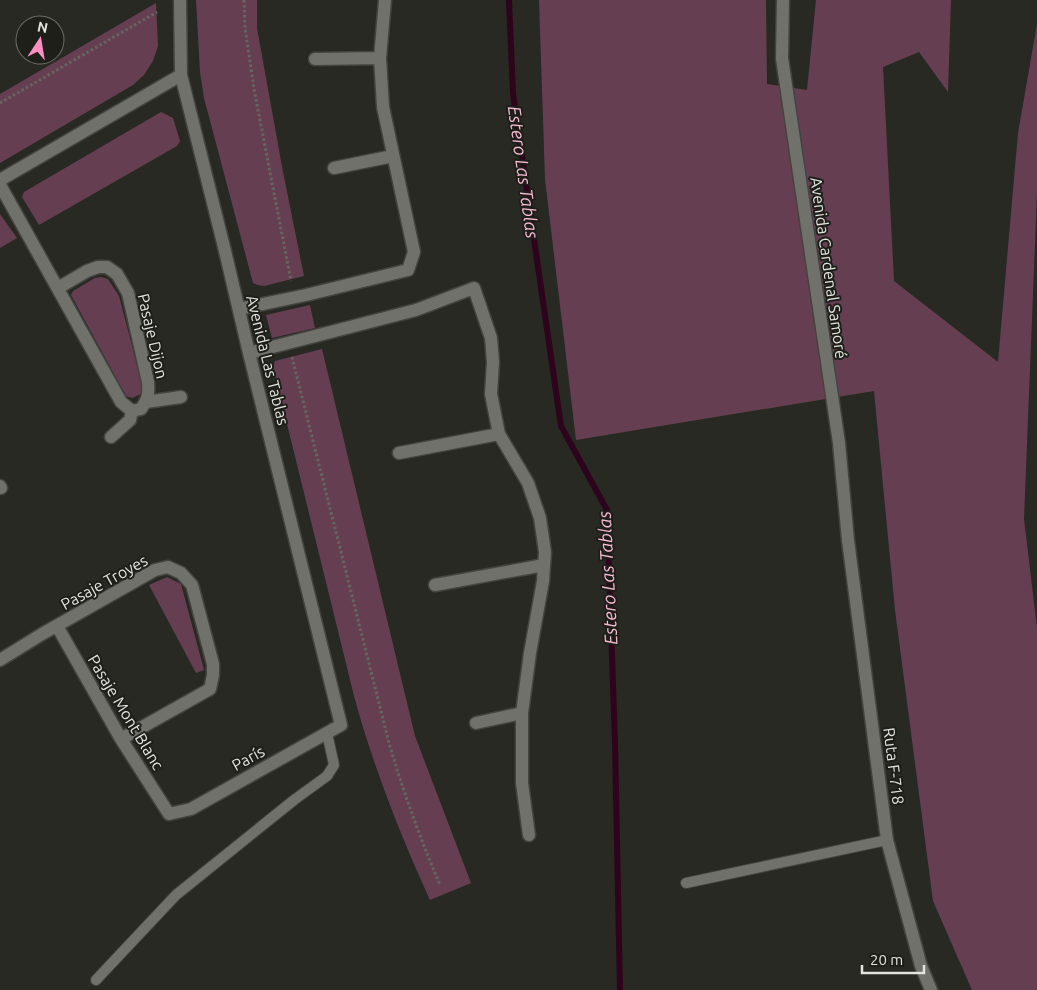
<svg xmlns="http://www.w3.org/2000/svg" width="1037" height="990" font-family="Ubuntu,sans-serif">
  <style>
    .green { fill: #653f51 }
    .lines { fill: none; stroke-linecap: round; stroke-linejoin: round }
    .stream { stroke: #2e031c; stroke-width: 6 }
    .lane-casing { stroke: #434340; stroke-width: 12 }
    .street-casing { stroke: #434340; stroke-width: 15 }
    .secondary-casing { stroke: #434340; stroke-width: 15 }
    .path { stroke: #656661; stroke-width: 3; stroke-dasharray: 2.5 2.5; stroke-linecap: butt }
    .lane { stroke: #70716b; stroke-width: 10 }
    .street { stroke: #70716b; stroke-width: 12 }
    .secondary { stroke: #70716b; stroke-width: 12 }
    .labels { text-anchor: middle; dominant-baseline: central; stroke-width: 4; stroke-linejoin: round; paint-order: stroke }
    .street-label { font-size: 16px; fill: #e3e3e0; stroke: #1f1f1a }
    .water-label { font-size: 18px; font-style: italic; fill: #f8bcd7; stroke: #1f1f1a }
  </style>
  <rect width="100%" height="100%" fill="#282923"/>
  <!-- green -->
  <path class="green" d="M196,0H257V28L283,172L304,276L264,286L258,285L253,283L204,98L200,72Z
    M539,0H766L767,84L807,90L816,0H951L948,92L919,52L883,67L894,281L998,362L1018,133L1037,24V193L1024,519L1037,628V990H972L933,901L895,610L874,391L576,440L545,179Z
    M156,3L158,46L153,61L144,75L133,85L0,163V94Z
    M161,112L173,118L180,141L177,146L39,225L22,197L24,192Z
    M0,214L17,238L0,248Z
    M101,277L108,279L119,296L143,388L141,394L132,398L126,396L71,295L73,291L95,278Z
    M310,305L315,328L272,338L266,315Z
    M322,349L415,736L471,883L430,900C400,834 373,766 354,696L273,367L275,361Z
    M167,577L181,584L204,670L196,673L149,585Z"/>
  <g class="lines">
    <!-- stream -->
    <path class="stream" d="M509,0L513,94L561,426L607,510L615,743L620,990"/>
    <defs>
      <path id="lane" d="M686,883L887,840
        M96,980L176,895L294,800L327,776L334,765L327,733"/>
      <path id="street" d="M315,59L380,58
        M334,168L393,156
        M0,180L181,75
        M0,185L121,402L132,411L141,409C148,399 149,394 148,382L128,293L117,274L107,267H98L87,271L58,288
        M239,309L306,295L408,270L414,252L383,107L380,58L385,0
        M249,353L416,310L474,288L491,338L493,362L491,394L499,434L528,483L540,518L545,552L543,581L530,653L522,713V783L529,835
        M146,402L181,397
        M111,437L130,420L132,411
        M399,453L499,434
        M0,486L1,488
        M435,585L544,565
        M57,626L121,739L169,814L191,809L341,725L249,353L225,251L181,75L180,0
        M0,660L42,634L155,570L168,567L181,573L192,585L213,664V675L210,689L121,739
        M476,723L522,713"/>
      <path id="secondary" d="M783,0L782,58L839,443L848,540L887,840L921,966L931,990"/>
    </defs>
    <!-- lane casing -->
    <use href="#lane" class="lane-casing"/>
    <!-- street casing -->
    <use href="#street" class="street-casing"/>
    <!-- secondary casing -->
    <use href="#secondary" class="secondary-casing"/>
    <!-- path -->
    <path class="path" d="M244,0L245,28L254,89L291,281
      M0,103L157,12
      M292,357L389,743C403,791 420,838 440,885"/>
    <!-- lane -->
    <use href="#lane" class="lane"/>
    <!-- street -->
    <use href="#street" class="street"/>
    <!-- secondary -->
    <use href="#secondary" class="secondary"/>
  </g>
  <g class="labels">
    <!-- street labels -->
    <g class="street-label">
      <text transform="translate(829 268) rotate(82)">Avenida Cardenal Samoré</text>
      <text transform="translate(153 336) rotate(77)">Pasaje Dijon</text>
      <text transform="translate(268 360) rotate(76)">Avenida Las Tablas</text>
      <text transform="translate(104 582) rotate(-29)">Pasaje Troyes</text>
      <text transform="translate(126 712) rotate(59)">Pasaje Mont Blanc</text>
      <text transform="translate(248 758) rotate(-29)">París</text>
      <text transform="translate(894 766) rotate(83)">Ruta F-718</text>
    </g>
    <!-- water labels -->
    <g class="water-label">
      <text transform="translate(524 172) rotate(82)">Estero Las Tablas</text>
      <text transform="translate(607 578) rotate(-93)">Estero Las Tablas</text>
    </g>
  </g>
  <!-- north arrow -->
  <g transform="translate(40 40) rotate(12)"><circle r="24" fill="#1f1f1a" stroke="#6d6d69"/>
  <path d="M0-4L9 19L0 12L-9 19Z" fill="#fb8fc4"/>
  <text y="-8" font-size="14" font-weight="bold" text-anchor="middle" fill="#e3e3e0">N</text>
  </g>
  <!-- scale -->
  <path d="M862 965v8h62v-8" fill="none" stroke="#e3e3e0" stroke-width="2.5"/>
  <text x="870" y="965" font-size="15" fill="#e3e3e0" stroke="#1f1f1a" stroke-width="4" paint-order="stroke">20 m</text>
</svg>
